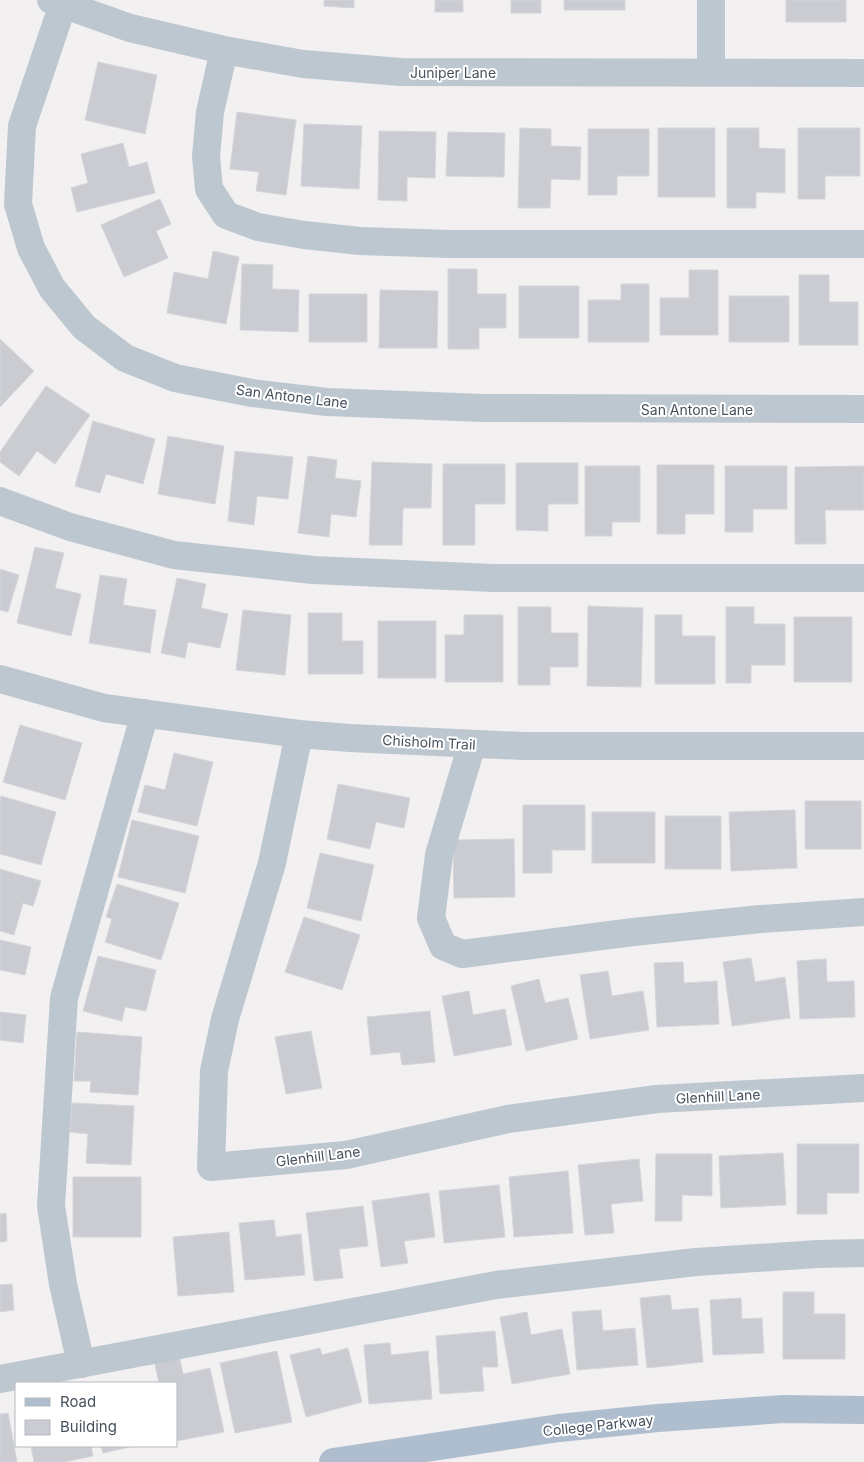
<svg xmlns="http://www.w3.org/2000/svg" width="864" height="1462" font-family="Inter,sans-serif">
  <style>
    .building { fill: #caccd2; stroke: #d4d6db }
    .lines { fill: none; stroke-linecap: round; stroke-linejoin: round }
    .minor { stroke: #bdc7cf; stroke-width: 28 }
    .major { stroke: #afbecf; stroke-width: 28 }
    .labels { text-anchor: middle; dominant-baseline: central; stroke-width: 4; stroke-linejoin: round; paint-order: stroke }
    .street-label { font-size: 14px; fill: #47525e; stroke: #fff }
  </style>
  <rect width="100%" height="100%" fill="#f2f0f0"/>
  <!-- building -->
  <path class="building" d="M324,0H354V8L324,6Z
    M435,0H463V12H435Z
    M511,0H541V13H511Z
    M564,0H625V10H564Z
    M786,0H846V22H786Z
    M98,62L157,75L145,134L85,120Z
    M237,112L296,120L286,195L256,191L259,172L230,169Z
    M304,124L362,126L359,189L301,186Z
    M520,128L551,129V146L581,147L580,180L551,179L550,208H518Z
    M658,128H715V197H658Z
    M727,128H759V148L785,149V193L756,192V208H727Z
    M798,128H860V176H825V199H798Z
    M588,129H649V176H617V195H588Z
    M379,131L436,132L435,178L407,177V201L378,200Z
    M448,132L505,133L504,177L446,176Z
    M123,143L129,167L147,162L155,193L77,212L71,188L88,183L81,154Z
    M160,199L171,224L156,231L168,258L124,277L101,225Z
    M213,251L239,257L226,324L167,313L174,272L208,279Z
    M242,264L273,265L272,289L299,290L298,332L240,330Z
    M448,269H477V294H506V328H479V349H448Z
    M689,270H718V335H660V298H689Z
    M799,275H829V302H858V345H799Z
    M621,284H649V342H588V300H621Z
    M519,286H579V338H519Z
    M380,290L438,291L437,348H379Z
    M309,294H367V342H309Z
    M729,296H789V342H729Z
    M0,339L34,371L0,407Z
    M46,386L90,415L55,464L37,451L19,476L0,462V452Z
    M93,421L155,439L143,484L106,474L100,493L75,486Z
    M168,436L224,446L215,504L158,494Z
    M235,451L293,457L288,499L257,496L254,525L228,521Z
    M308,456L337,460L335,478L361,481L356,517L331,514L329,537L298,533Z
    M372,462L432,464L431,508H403L402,545H369Z
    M516,463H578V504H548V531L516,530Z
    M443,464H505V504H475V545H443Z
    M657,465H714V514H685V534H657Z
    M585,466H640V522H612V536H585Z
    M725,466H787V509H753V532H725Z
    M864,466V510H825L826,544H795V467Z
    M35,547L64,553L55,588L81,594L71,636L17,623Z
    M0,569L19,575L8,612L0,610Z
    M100,575L127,579L123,605L156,610L150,653L89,643Z
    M177,578L206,584L201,608L228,614L220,648L188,642L185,658L161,653Z
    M588,606L643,608L641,687L587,686Z
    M518,607H551V633H578V667H550V685H518Z
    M726,607H754V624H785V665H751V683H726Z
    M243,610L291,615L285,675L236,670Z
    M308,613H342V641H363V674H308Z
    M464,615H503V682H445V635H464Z
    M655,615H682V636H715V684H655Z
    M794,617H852V682H794Z
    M378,621H436V678H378Z
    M20,725L82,743L65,800L3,782Z
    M174,753L213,762L197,826L138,812L145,785L165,790Z
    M338,784L410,798L404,828L376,822L370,849L327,839Z
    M1,796L56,812L41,865L0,854V801Z
    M805,801H861V849H805Z
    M523,805H585V850H552V873H523Z
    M795,810L797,868L731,871L729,812Z
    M592,812H655V863H592Z
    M665,816H721V869H665Z
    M132,820L199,836L185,893L118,877Z
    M514,839L515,897L454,898L453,840Z
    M320,853L374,865L361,921L307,908Z
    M0,869L41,881L33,906L23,903L14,935L0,931Z
    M117,884L179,903L161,960L105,942L112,919L106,917Z
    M304,917L360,935L342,990L285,972Z
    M0,940L31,947L25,975L0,970Z
    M98,956L156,970L146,1011L125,1007L122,1021L83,1011Z
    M751,958L755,982L785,977L790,1018L732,1026L723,962Z
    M826,959L827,982L854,981L855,1017L800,1019L797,961Z
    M683,962L684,983L717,981L719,1024L657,1027L654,963Z
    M608,971L612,996L643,991L649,1030L590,1039L580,975Z
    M539,979L545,1003L568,998L578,1039L526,1051L511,986Z
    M469,991L473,1015L505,1009L512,1045L454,1056L442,996Z
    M430,1011L435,1062L402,1065L400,1052L371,1055L367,1017Z
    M0,1012L26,1015L23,1043L0,1040Z
    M311,1031L322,1088L286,1094L275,1037Z
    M77,1032L142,1037L138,1095L90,1092L91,1081H74Z
    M72,1103L134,1106L131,1165L86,1163L88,1134L70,1132Z
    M797,1144H859V1193H827V1214H797Z
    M783,1153L786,1205L721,1208L719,1156Z
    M656,1154H712V1196L682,1195V1221H655Z
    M639,1159L643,1201L611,1204L614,1233L585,1235L578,1165Z
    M568,1171L573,1233L514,1237L509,1177Z
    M73,1177H141V1237H73Z
    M499,1185L505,1237L444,1243L439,1191Z
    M429,1193L435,1237L404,1241L408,1263L381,1267L372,1201Z
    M363,1206L368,1246L339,1249L343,1278L314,1281L306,1213Z
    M6,1213L7,1241L0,1242V1214Z
    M274,1220L276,1237L301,1234L305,1275L245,1280L239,1223Z
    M229,1232L234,1292L178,1296L173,1237Z
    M12,1284L14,1310L0,1312V1285Z
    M783,1292H814V1314H845V1359H783Z
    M670,1295L672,1310L698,1308L703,1362L647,1368L640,1298Z
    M741,1298L742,1319L762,1318L764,1353L713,1355L710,1300Z
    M601,1310L603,1331L635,1328L638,1365L577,1370L572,1312Z
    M527,1312L531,1335L562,1329L570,1374L512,1384L500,1317Z
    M495,1331L498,1367H482L484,1391L440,1394L436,1336Z
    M390,1343L391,1355L428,1351L432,1399L369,1404L364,1345Z
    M320,1348L322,1355L348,1348L362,1402L306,1417L290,1355Z
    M277,1351L292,1422L235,1433L220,1363Z
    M179,1355L183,1374L210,1368L224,1432L176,1441V1383H159L154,1360Z
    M8,1413L17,1462H0V1414Z
    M31,1446H91L93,1456L64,1462H34Z
    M101,1446H134L103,1453Z"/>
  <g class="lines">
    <!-- minor -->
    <path class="minor" d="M51,0L130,28L224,50L303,64L401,72L864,73
      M711,0V73
      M63,4L22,126L18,204L31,248L52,288L84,327L125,358L175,378L252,393L327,402L483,408L864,409
      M224,50L210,112L206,157L209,189L226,215L258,227L304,235L360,241L450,244H864
      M0,501L70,527L174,555L313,570L493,578H864
      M0,679L104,708L299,734L350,738L523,746H864
      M299,734L272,863L225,1019L214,1071L211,1167L346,1155L508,1119L657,1099L864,1088
      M472,744L439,855L431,918L443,946L462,954L633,932L761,919L864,912
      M81,1364L63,1284L51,1206L64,998L145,713
      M0,1379L496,1285L696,1262L818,1254L864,1253"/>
    <!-- major -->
    <path class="major" d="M333,1462L559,1428L658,1418L783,1409L864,1410"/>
  </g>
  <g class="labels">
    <!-- street labels -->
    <g class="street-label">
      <text x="453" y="72">Juniper Lane</text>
      <text transform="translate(292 396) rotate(7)">San Antone Lane</text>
      <text x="697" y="409">San Antone Lane</text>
      <text transform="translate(429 742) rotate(3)">Chisholm Trail</text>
      <text transform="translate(718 1096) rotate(-3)">Glenhill Lane</text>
      <text transform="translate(318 1156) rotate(-7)">Glenhill Lane</text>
      <text transform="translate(598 1425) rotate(-6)">College Parkway</text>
    </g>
  </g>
  <!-- legend -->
  <rect x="15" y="1382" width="162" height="65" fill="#ffffff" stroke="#b5babf"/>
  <rect x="25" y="1398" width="25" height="8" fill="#afbecf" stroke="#b5babf"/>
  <text x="60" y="1407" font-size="15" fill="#47525e">Road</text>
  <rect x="25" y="1420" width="25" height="15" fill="#caccd2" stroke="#b5babf"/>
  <text x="60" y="1432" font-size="15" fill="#47525e">Building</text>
</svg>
